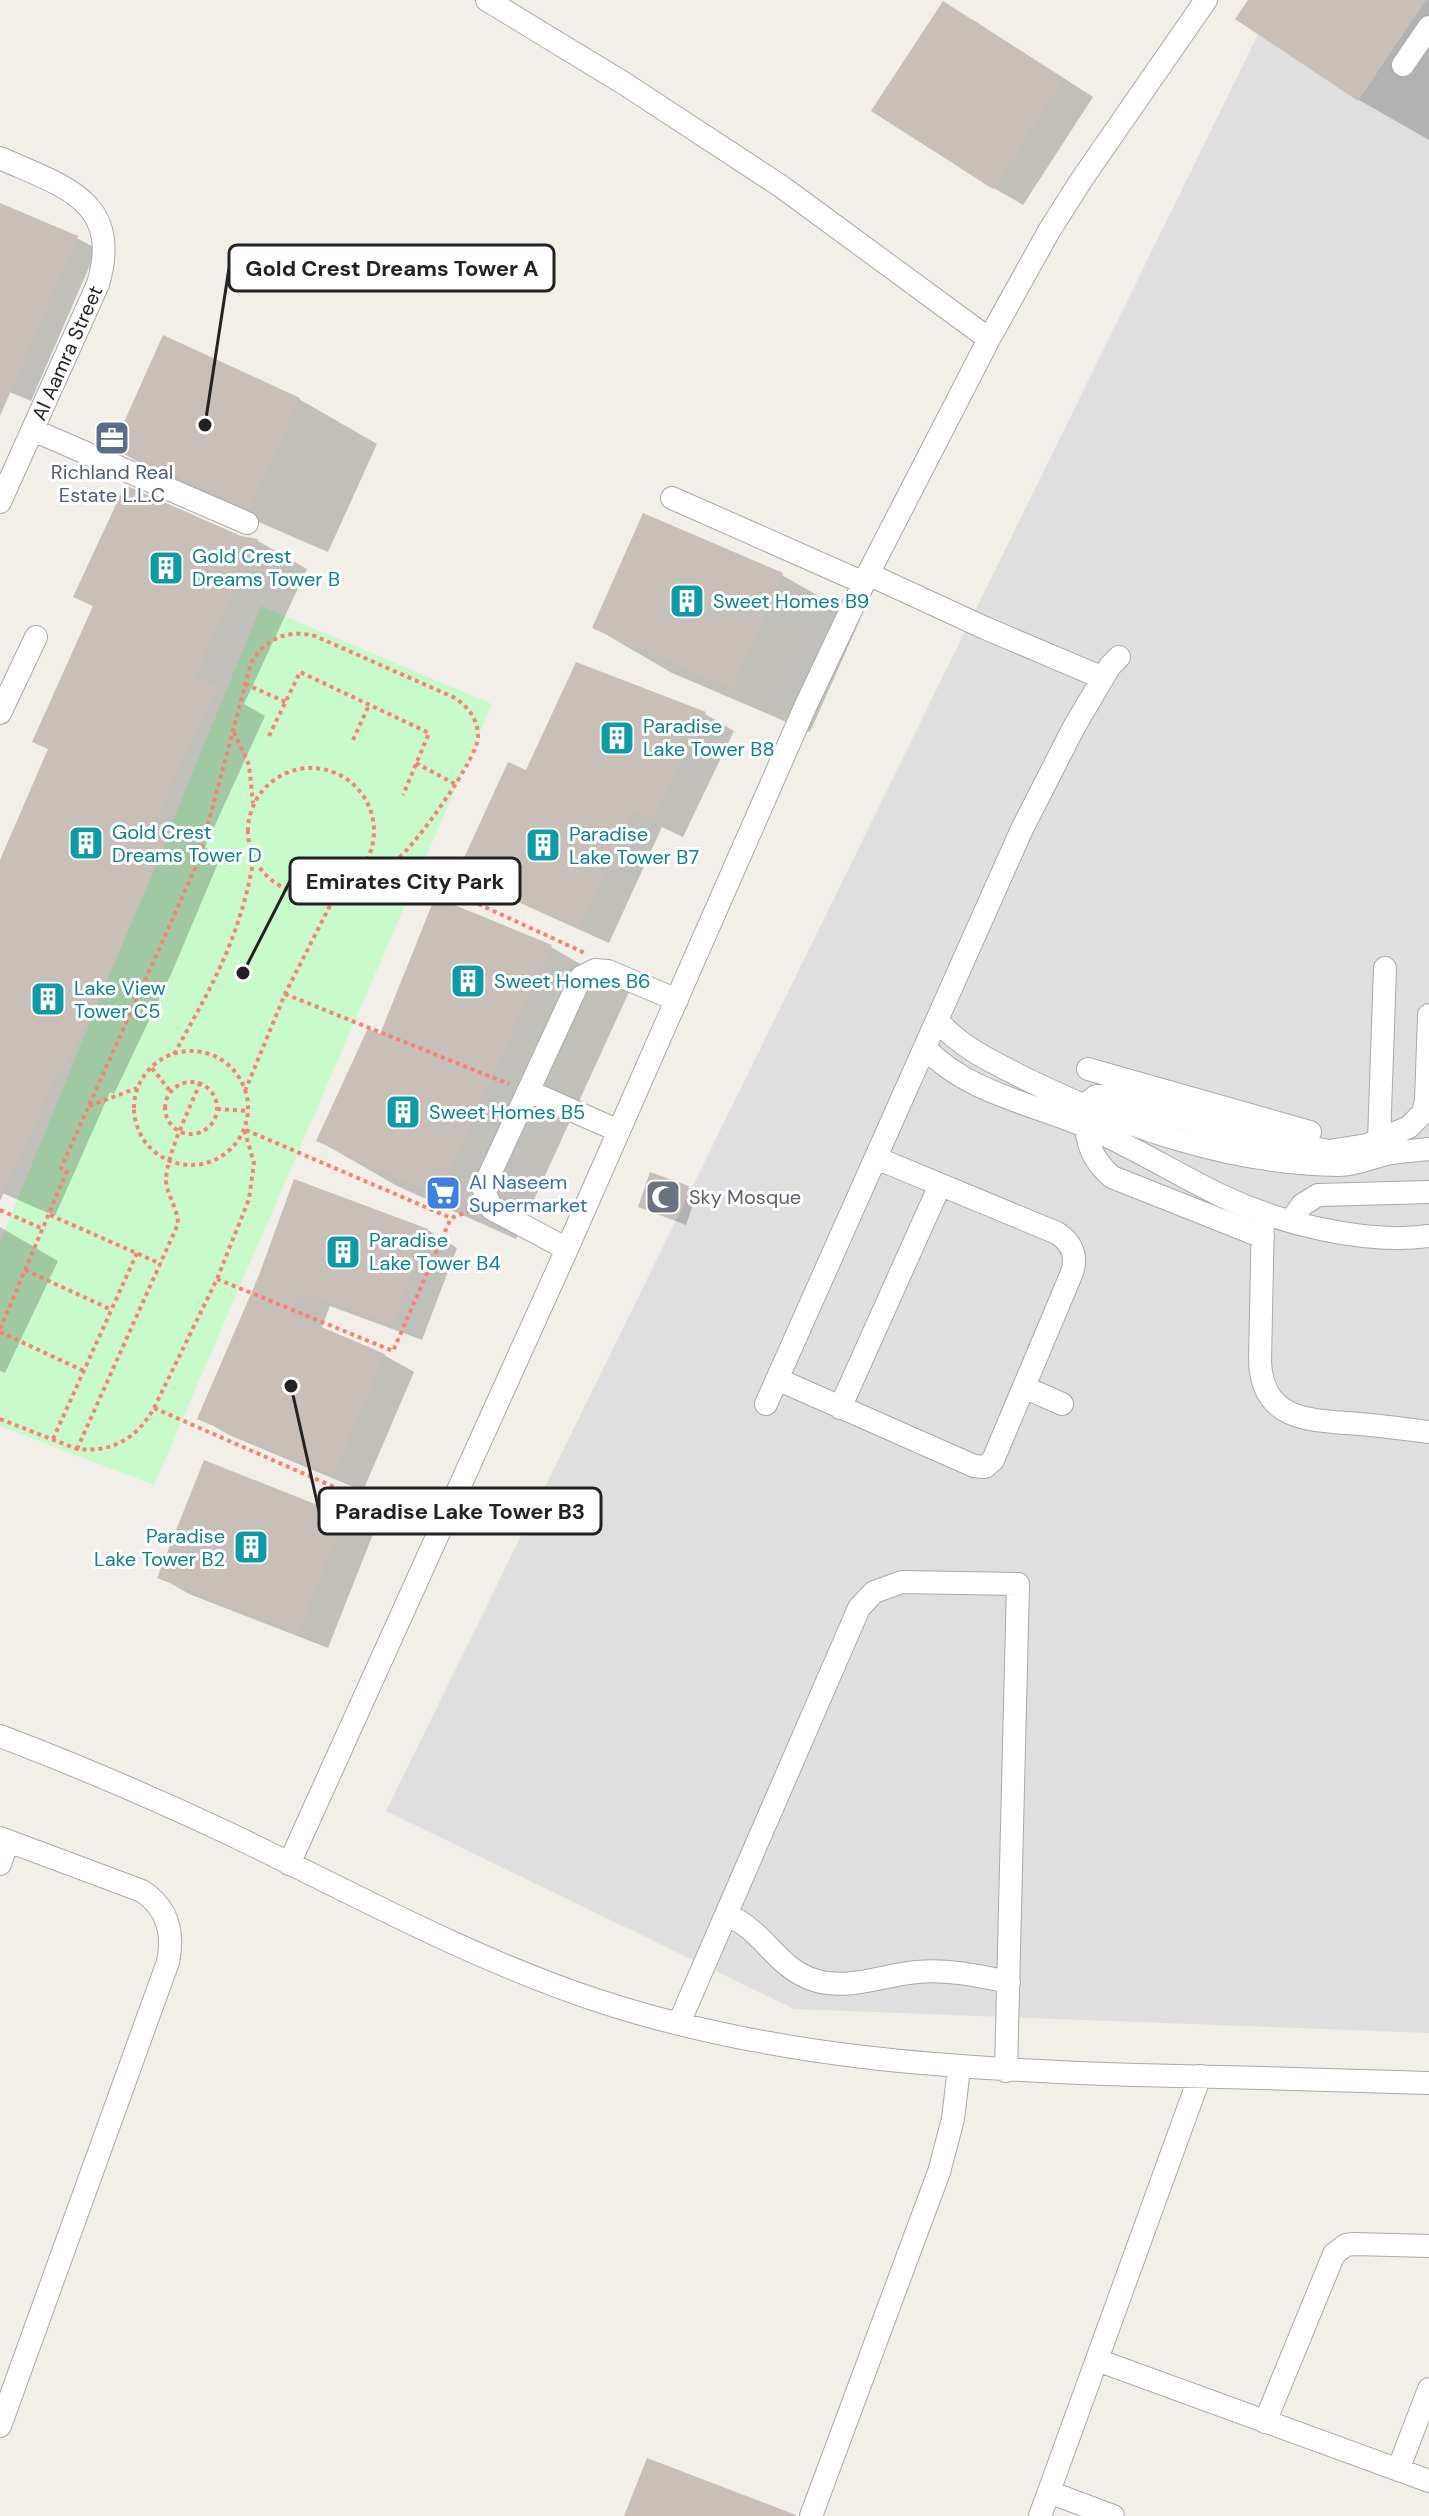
<svg xmlns="http://www.w3.org/2000/svg" width="1429" height="2516" font-family="'DM Sans',sans-serif">
  <style>
    .residential { fill: #e0dfdf }
    .park { fill: #c8facc }
    .shadow { fill: #0003 }
    .building { fill: #c7bfb8 }
    .lines { fill: none; stroke-linecap: round; stroke-linejoin: round }
    .minor-casing { stroke: #a9a9a9; stroke-width: 24 }
    .path { stroke: #fa8072; stroke-width: 4; stroke-dasharray: 4 4; stroke-linecap: butt }
    .minor { stroke: #fff; stroke-width: 22 }
    .labels { text-anchor: middle; dominant-baseline: central; stroke-width: 6; stroke-linejoin: round; paint-order: stroke }
    .street-label { font-size: 20px; fill: #222; stroke: #fff }
    .service-label { font-size: 20px; fill: #4e5e75; stroke: #fff }
    .culture-label { font-size: 20px; fill: #0d838f; stroke: #fff; text-anchor: start }
    .shop-label { font-size: 20px; fill: #366cbe; stroke: #fff; text-anchor: start }
    .worship-label { font-size: 20px; fill: #5b616d; stroke: #fff; text-anchor: start }
    .leader { fill: none; stroke: #222; stroke-width: 3 }
    .callout-dot { fill: #222; stroke: #fff; stroke-width: 3 }
    .callout { fill: #fff; stroke: #222; stroke-width: 3 }
    .callout-label { font-size: 22px; text-anchor: middle; font-weight: bold; fill: #222 }
  </style>
  <rect width="100%" height="100%" fill="#f2efe9"/>
  <!-- residential -->
  <path class="residential" d="M1275,0H1429V2033L794,2009L386,1811Z"/>
  <!-- park -->
  <path class="park" d="M261,606L492,704L154,1485L0,1426V1242Z"/>
  <!-- shadow -->
  <path class="shadow" d="M1250,0H1429V140L1359,100L1238,19Z
    M973,20L1093,97L1023,205L994,188Z
    M0,205L77,238L97,249L31,401L0,388Z
    M299,399L377,444L328,552L192,493L114,448Z
    M241,538L258,541L307,569L244,704L265,716L205,847L221,856L172,972L114,1094L110,1092L55,1216L0,1192V865L50,750L95,607L76,596Z
    M782,575L860,620L810,732L672,673L595,628Z
    M705,714L734,731L683,837L662,827L609,943L489,889L460,872L526,772Z
    M436,900L551,947L629,992L516,1239L397,1186L319,1141L381,1037Z
    M295,1181L428,1230L457,1248L422,1340L330,1306L321,1329L384,1355L414,1372L363,1491L229,1435L200,1418L260,1276Z
    M688,1188L697,1193L686,1225L640,1207Z
    M0,1227L58,1261L5,1373L0,1371Z
    M344,1517L373,1534L328,1648L189,1594L160,1577Z"/>
  <!-- building -->
  <path class="building" d="M1248,0H1426L1358,101L1235,19Z
    M943,1L1064,79L993,189L871,111Z
    M0,203L78,236L0,416Z
    M163,335L300,398L249,509L112,449Z
    M125,485L241,536L258,539L195,676L217,686L156,819L173,826L123,943L64,1067L61,1066L0,1201V860L48,749L32,742L93,606L73,597Z
    M643,513L783,573L732,689L592,628Z
    M576,662L706,712L652,821L632,812L579,928L457,873L508,762L526,770Z
    M435,897L552,945L438,1196L316,1141L368,1028L380,1034Z
    M650,1172L689,1186L676,1221L638,1207Z
    M294,1179L428,1229L392,1325L300,1291L291,1314L385,1354L333,1476L197,1419L259,1275Z
    M204,1460L345,1516L298,1633L157,1578Z
    M647,2458L796,2515V2516H624Z"/>
  <g class="lines">
    <defs>
      <path id="minor" d="M487,0L625,84L782,187L989,339
        M1403,65L1429,27
        M0,158C62,186 123,200 98,284L0,502
        M33,430L247,523
        M672,498L864,583
        M868,574L985,628L1103,678
        M0,713L36,637
        M937,1020C962,1049 995,1063 1028,1080C1125,1127 1231,1164 1339,1165C1356,1165 1370,1158 1386,1154C1400,1151 1415,1151 1429,1149
        M925,1048C968,1093 1031,1103 1087,1127C1134,1147 1176,1174 1222,1196C1278,1223 1367,1245 1429,1236
        M1088,1069L1310,1132
        M528,1091L619,1131
        M1084,1106L1096,1096H1106L1236,1133L1329,1151L1367,1145L1409,1127L1423,1113L1426,1101L1429,1015
        M1086,1127C1088,1149 1096,1163 1112,1177L1263,1237
        M1379,1140L1385,968
        M1263,1213L1260,1362C1263,1423 1313,1420 1359,1424C1383,1426 1406,1429 1429,1432
        M1291,1221L1302,1205L1318,1195L1429,1192
        M567,1249L492,1209L484,1191L488,1178L581,977L595,970L608,971L677,1000
        M777,1379L974,1466L985,1467L993,1460L1071,1275C1078,1258 1073,1243 1057,1233L876,1158
        M1024,1387L1062,1404
        M766,1404L1022,829L1074,727L1110,666L1119,657
        M840,1408L940,1185
        M0,1736C79,1766 158,1800 234,1836C354,1894 470,1958 596,2000C771,2058 954,2069 1137,2075C1234,2077 1332,2080 1429,2083
        M0,1838L142,1891C168,1908 174,1933 168,1962L0,2426
        M0,1864L8,1841
        M289,1864L567,1249L806,705L868,574L989,339L1049,231L1082,179L1206,0
        M727,1915C764,1930 776,1968 814,1980C849,1991 882,1975 917,1972C948,1969 979,1976 1009,1982
        M679,2023L859,1608L874,1592L902,1582L1018,1584L1006,2071
        M1097,2360L1429,2481
        M1265,2422L1334,2254L1346,2245L1354,2244L1429,2246
        M1398,2470L1429,2389
        M1049,2492L1113,2516
        M811,2516L939,2172L953,2119L959,2068
        M1040,2516L1200,2076"/>
    </defs>
    <!-- minor casing -->
    <use href="#minor" class="minor-casing"/>
    <!-- path -->
    <path class="path" d="M245,684L286,702
      M234,732L249,765L253,803
      M269,736L300,672L429,733L403,795
      M353,740L369,705
      M416,763L455,784
      M248 831a63 63 0 1 1 126 0a63 63 0 1 1-126 0Z
      M391,864L585,953
      M285,994L509,1084
      M134 1108a57 57 0 1 1 114 0a57 57 0 1 1-114 0Z
      M174,1054C211,988 240,938 253,862
      M152,1068L170,1091
      M165 1108a26 26 0 1 1 52 0a26 26 0 1 1-52 0Z
      M245,1091L285,994L338,890
      M89,1106L137,1088
      M217,1109L247,1111
      M246,1130L451,1218L470,1211
      M0,1210L43,1229
      M50,1215L161,1264
      M25,1270L112,1310
      M217,1279L393,1351L451,1218
      M0,1329L67,1171L61,1168L198,862L251,663C265,639 287,629 315,636L453,697C468,706 478,719 478,737C478,758 414,848 396,860C386,868 374,869 361,870
      M0,1332L84,1371
      M154,1408L364,1500
      M0,1419L77,1449C113,1453 137,1438 154,1408L217,1279L249,1199L254,1163L244,1129
      M53,1439L137,1253
      M77,1449L178,1224C178,1208 167,1196 166,1181C166,1155 190,1108 200,1083"/>
    <!-- minor -->
    <use href="#minor" class="minor"/>
  </g>
  <!-- icons -->
  <defs>
    <symbol id="office-square" viewBox="-11 -11 22 22"><rect x="-9" y="-9" width="18" height="18" rx="4" fill="#5c6f8a" stroke="#fff"/><path d="M-6-3h4V-5.5h4V-3h4V5H-6ZM-1-4.5V-3h2v-1.5ZM-6 0V1H6V0Z" fill="#fff"/></symbol>
    <symbol id="building-square" viewBox="-11 -11 22 22"><rect x="-9" y="-9" width="18" height="18" rx="4" fill="#0f9aa8" stroke="#fff"/><path d="M-4-6H4V6H1V3H-1V6H-4ZM-2.5-4.3h1.7v1.8h-1.7ZM.8-4.3h1.7v1.8H.8ZM-2.5-1h1.7V.8h-1.7ZM.8-1h1.7V.8H.8Z" fill="#fff"/></symbol>
    <symbol id="supermarket-square" viewBox="-11 -11 22 22"><rect x="-9" y="-9" width="18" height="18" rx="4" fill="#3f7fe0" stroke="#fff"/><path d="M-6-5.5h2.5l.6 2H6L4.5 2H-2.5L-4.4-4H-6ZM-1.5 3.2a1.3 1.3 0 1 0 .1 0ZM3 3.2a1.3 1.3 0 1 0 .1 0Z" fill="#fff"/></symbol>
    <symbol id="mosque-square" viewBox="-11 -11 22 22"><rect x="-9" y="-9" width="18" height="18" rx="4" fill="#6b7280" stroke="#fff"/><path d="M3.5-4.9A6 6 0 1 0 3.5 4.9A5 5 0 1 1 3.5-4.9Z" fill="#fff"/></symbol>
  </defs>
  <g fill-rule="evenodd">
    <use href="#office-square" x="92" y="418" width="40" height="40"/>
    <use href="#building-square" x="146" y="548" width="40" height="40"/>
    <use href="#building-square" x="667" y="581" width="40" height="40"/>
    <use href="#building-square" x="597" y="718" width="40" height="40"/>
    <use href="#building-square" x="66" y="823" width="40" height="40"/>
    <use href="#building-square" x="523" y="825" width="40" height="40"/>
    <use href="#building-square" x="448" y="961" width="40" height="40"/>
    <use href="#building-square" x="28" y="979" width="40" height="40"/>
    <use href="#building-square" x="383" y="1092" width="40" height="40"/>
    <use href="#supermarket-square" x="423" y="1173" width="40" height="40"/>
    <use href="#mosque-square" x="643" y="1177" width="40" height="40"/>
    <use href="#building-square" x="323" y="1232" width="40" height="40"/>
    <use href="#building-square" x="231" y="1527" width="40" height="40"/>
  </g>
  <g class="labels">
    <!-- street labels -->
    <g class="street-label">
      <text transform="translate(67 353) rotate(-66)">Al Aamra Street</text>
    </g>
    <!-- service labels -->
    <g class="service-label">
      <text x="112" y="472">Richland Real<tspan x="112" dy="23">Estate L.L.C</tspan></text>
    </g>
    <!-- culture labels -->
    <g class="culture-label">
      <text x="192" y="556">Gold Crest<tspan x="192" dy="23">Dreams Tower B</tspan></text>
      <text x="713" y="601">Sweet Homes B9</text>
      <text x="643" y="726">Paradise<tspan x="643" dy="23">Lake Tower B8</tspan></text>
      <text x="112" y="832">Gold Crest<tspan x="112" dy="23">Dreams Tower D</tspan></text>
      <text x="569" y="834">Paradise<tspan x="569" dy="23">Lake Tower B7</tspan></text>
      <text x="494" y="981">Sweet Homes B6</text>
      <text x="74" y="988">Lake View<tspan x="74" dy="23">Tower C5</tspan></text>
      <text x="429" y="1112">Sweet Homes B5</text>
      <text x="369" y="1240">Paradise<tspan x="369" dy="23">Lake Tower B4</tspan></text>
      <text x="225" y="1536" text-anchor="end">Paradise<tspan x="225" dy="23">Lake Tower B2</tspan></text>
    </g>
    <!-- shop labels -->
    <g class="shop-label">
      <text x="469" y="1182">Al Naseem<tspan x="469" dy="23">Supermarket</tspan></text>
    </g>
    <!-- worship labels -->
    <g class="worship-label">
      <text x="689" y="1197">Sky Mosque</text>
    </g>
  </g>
  <!-- callouts -->
  <path class="leader" d="M205 425L229 268M243 973L290 881M291 1386L319 1511"/>
  <g class="callout-dot">
    <circle cx="205" cy="425" r="8"/>
    <circle cx="243" cy="973" r="8"/>
    <circle cx="291" cy="1386" r="8"/>
  </g>
  <g class="callout">
    <rect x="229" y="245" width="325" height="46" rx="8"/>
    <rect x="290" y="858" width="230" height="46" rx="8"/>
    <rect x="319" y="1488" width="282" height="46" rx="8"/>
  </g>
  <g class="callout-label">
    <text x="392" y="276">Gold Crest Dreams Tower A</text>
    <text x="405" y="889">Emirates City Park</text>
    <text x="460" y="1519">Paradise Lake Tower B3</text>
  </g>
</svg>
